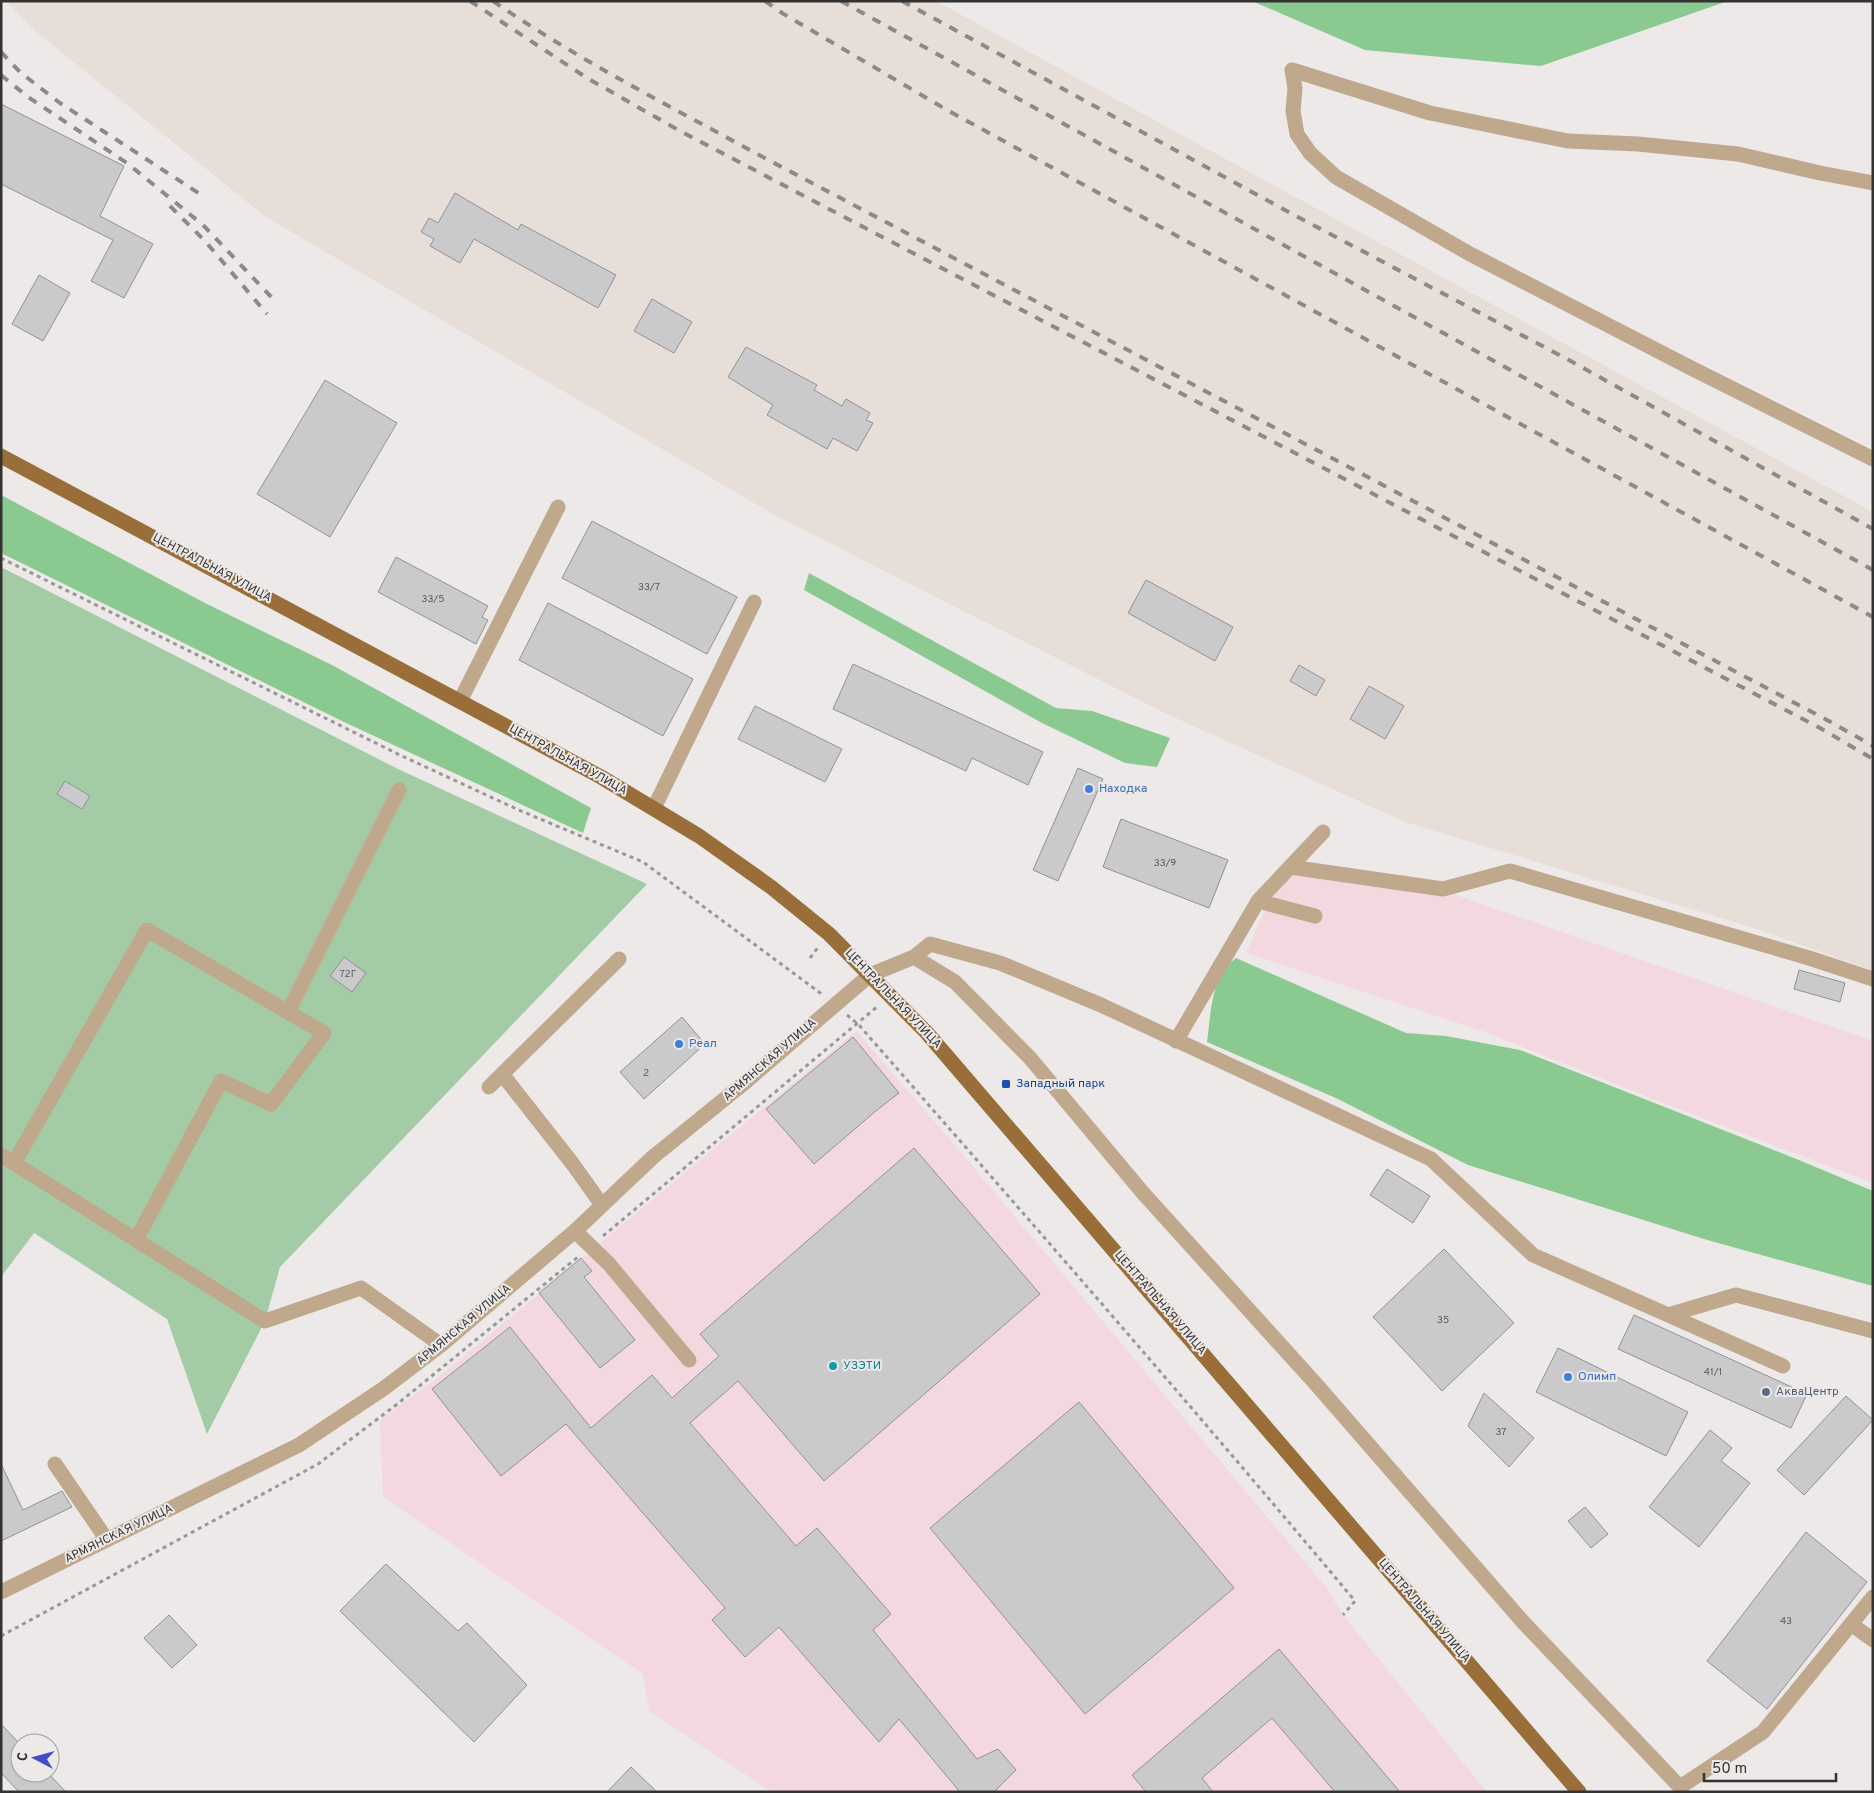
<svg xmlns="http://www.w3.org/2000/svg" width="1874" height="1793" font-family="Overpass,sans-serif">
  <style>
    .industrial { fill: #f3d9df }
    .built { fill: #e7ded7 }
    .green { fill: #a3cba6 }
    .forest { fill: #8aca90 }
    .building { fill: #cacacd; stroke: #929194 }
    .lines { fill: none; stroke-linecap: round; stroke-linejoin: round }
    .path { stroke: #9a9897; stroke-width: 3; stroke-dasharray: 4 4; stroke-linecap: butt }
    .minor { stroke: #bfa88c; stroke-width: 15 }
    .major { stroke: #996e39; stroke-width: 15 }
    .rail { stroke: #8c8a89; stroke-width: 4; stroke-dasharray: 9 9; stroke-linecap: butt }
    .shop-dot { fill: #3f7fe0; stroke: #ece9e8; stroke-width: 2 }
    .transit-dot { fill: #1a4fb4; stroke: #ece9e8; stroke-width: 2 }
    .culture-dot { fill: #0f9aa8; stroke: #ece9e8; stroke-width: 2 }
    .service-dot { fill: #5c6f8a; stroke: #ece9e8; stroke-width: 2 }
    .labels { text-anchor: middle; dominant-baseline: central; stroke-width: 4; stroke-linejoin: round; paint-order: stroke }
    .number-label { font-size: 10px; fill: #5a5959 }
    .street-label { font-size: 12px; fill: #343332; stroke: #ece9e8 }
    .shop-label { font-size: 12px; fill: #366cbe; stroke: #ece9e8; text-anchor: start }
    .transit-label { font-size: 12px; fill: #164399; stroke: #ece9e8; text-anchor: start }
    .culture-label { font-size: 12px; fill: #0d838f; stroke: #ece9e8; text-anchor: start }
    .service-label { font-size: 12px; fill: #4e5e75; stroke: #ece9e8; text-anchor: start }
  </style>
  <rect width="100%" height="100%" fill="#ece9e8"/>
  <!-- industrial -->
  <path class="industrial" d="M1282,872L1453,894L1873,1041V1183L1653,1099L1485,1032L1246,953Z
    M856,1031L943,1131L1326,1587L1343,1615L1487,1792H772L649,1711L643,1674L383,1497L380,1420L435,1380Z"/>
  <!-- built -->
  <path class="built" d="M5,1H936L1873,512V971L1760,930L1405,822L1167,714L778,517L266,217L35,31Z"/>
  <!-- green -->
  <path class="green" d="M1,567L398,769L647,884L280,1267L265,1321L207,1434L167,1319L34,1233L1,1277Z"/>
  <!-- forest -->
  <path class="forest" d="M1252,1H1728L1541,66L1365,50Z
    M1,495L207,604L332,665L591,808L583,833L344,722L1,553Z
    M809,573L1056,708L1092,711L1170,738L1157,767L1125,763L1042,723L804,590Z
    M1236,958L1406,1033L1446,1036L1520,1050L1794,1158L1873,1191V1286L1704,1239L1468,1165L1338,1099L1207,1042C1210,1020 1211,992 1222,972C1225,967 1231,962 1236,958Z"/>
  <!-- building -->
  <path class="building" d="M1,104L124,166L100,216L153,244L124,298L91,281L113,240L1,184Z
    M455,193L518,230L521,224L616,275L598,308L474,239L460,263L430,246L434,239L421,232L429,218L438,223Z
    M39,275L70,293L43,341L12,324Z
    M652,299L692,322L674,353L634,331Z
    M746,347L817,385L814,390L842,406L846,399L870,413L866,420L873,423L857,451L833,438L827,449L767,415L773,405L728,377Z
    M325,380L397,423L330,537L257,494Z
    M592,521L737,597L707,654L562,578Z
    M396,557L488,606L482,617L488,620L476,644L378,592Z
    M1146,580L1233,627L1215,661L1128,613Z
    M548,603L693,679L663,736L519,660Z
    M853,664L1043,752L1028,785L972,758L966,771L833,709Z
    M1299,665L1325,680L1316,696L1290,681Z
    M1369,686L1404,706L1385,739L1350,719Z
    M755,706L842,749L825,782L738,739Z
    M1078,768L1103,779L1058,881L1033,870Z
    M65,781L90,796L82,809L57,794Z
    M1121,819L1228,860L1209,908L1103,867Z
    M344,957L366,973L352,992L330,976Z
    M1799,970L1845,983L1840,1002L1794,989Z
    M682,1017L705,1044L644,1099L620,1072Z
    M853,1037L899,1093L877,1110L814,1164L766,1109Z
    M914,1148L1040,1294L824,1481L738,1381L690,1423L796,1546L817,1528L891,1614L873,1630L977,1759L998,1749L1016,1770L994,1792H960L899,1719L879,1742L779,1627L745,1657L712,1620L725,1608L566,1424L501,1476L432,1389L510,1327L591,1428L652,1375L672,1398L719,1356L700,1334Z
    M1387,1169L1430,1196L1413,1223L1370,1195Z
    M1444,1249L1514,1323L1442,1391L1373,1317Z
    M581,1258L592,1271L584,1277L635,1340L600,1368L539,1293Z
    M1634,1315L1807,1394L1791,1428L1618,1349Z
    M1558,1348L1688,1412L1666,1456L1536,1392Z
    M1484,1393L1534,1438L1509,1467L1468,1426Z
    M1846,1396L1873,1420L1804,1495L1777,1470Z
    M1079,1402L1234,1588L1085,1714L930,1528Z
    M1710,1430L1732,1448L1721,1461L1750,1483L1699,1547L1649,1507Z
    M1,1464L23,1510L62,1491L72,1507L1,1541Z
    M1585,1507L1608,1534L1591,1548L1568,1521Z
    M1806,1532L1867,1582L1767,1709L1707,1661Z
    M386,1564L458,1631L467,1623L527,1685L474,1742L340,1611Z
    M169,1615L197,1645L172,1668L144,1638Z
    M1279,1649L1400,1792H1335L1272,1718L1202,1778L1213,1792H1146L1132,1775Z
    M1,1724L20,1744V1773H48L66,1792H19L4,1776L1,1773Z
    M631,1767L657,1792H607Z"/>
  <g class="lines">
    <!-- path -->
    <path class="path" d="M1,558L402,756L521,811L643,862L823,995
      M810,958L819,946
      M847,1015L858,1024C1025,1215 1192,1406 1355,1601L1343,1615
      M603,1236L878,1006
      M1,1636L318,1464L396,1405L579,1256"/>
    <!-- minor -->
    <path class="minor" d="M1873,183L1820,173L1738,154L1638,144L1568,141L1430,113L1292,70L1295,88L1293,111L1297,134L1310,153L1336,177L1470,254L1693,369L1873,459
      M460,701L558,507
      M654,808L754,602
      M1290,867L1443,889L1510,871L1809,958L1873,979
      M1258,901L1323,832
      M914,957L955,982L1030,1058L1143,1193L1315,1383L1523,1622L1680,1787L1763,1732L1873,1597
      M288,1012L399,790
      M1176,1041L1258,901L1315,916
      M502,1074L572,1163L602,1205
      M489,1087L619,959
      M1,1155L265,1321L361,1288L441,1345
      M14,1163L147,930L324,1033L271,1104L221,1081L136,1240
      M575,1231L609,1264L689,1360
      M1668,1315L1736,1295L1873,1331
      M55,1464L107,1540
      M1,1592L299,1445L383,1389L441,1345L575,1231L653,1157L743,1084L870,975L914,957L930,944L1000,963L1101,1005L1431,1159L1533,1255L1783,1366
      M1851,1624L1873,1640"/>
    <!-- major -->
    <path class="major" d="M1,456L601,777L699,836L771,887L829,934L927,1033L1579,1792"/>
    <!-- rail -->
    <path class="rail" d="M470,1L587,78L680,131L1820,728L1873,759
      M493,1C577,59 671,107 761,156L1827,720L1873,746
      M765,1L782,13L947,110L1873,617
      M841,1L1873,570
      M902,1L1296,216L1567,359L1873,529
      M1,52L21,73L60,103L203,196
      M1,75L28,97L127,163L203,225L276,302
      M170,206L205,241L267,314"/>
  </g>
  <!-- markers -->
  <g class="shop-dot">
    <circle cx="1089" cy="789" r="5"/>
    <circle cx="679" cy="1044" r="5"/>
    <circle cx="1568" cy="1377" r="5"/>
  </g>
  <rect class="transit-dot" x="1001" y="1079" width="10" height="10" rx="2.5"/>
  <circle class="culture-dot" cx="833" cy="1366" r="5"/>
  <circle class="service-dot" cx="1766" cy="1392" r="5"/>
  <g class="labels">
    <!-- number labels -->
    <g class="number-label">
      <text x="649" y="587">33/7</text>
      <text x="433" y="599">33/5</text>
      <text x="1165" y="863">33/9</text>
      <text x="348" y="974">72Г</text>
      <text x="646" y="1073">2</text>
      <text x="1443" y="1320">35</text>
      <text x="1713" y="1372">41/1</text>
      <text x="1501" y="1432">37</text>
      <text x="1786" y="1621">43</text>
    </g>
    <!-- street labels -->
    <g class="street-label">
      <text transform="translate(212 568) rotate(28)">ЦЕНТРАЛЬНАЯ УЛИЦА</text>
      <text transform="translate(568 760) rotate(29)">ЦЕНТРАЛЬНАЯ УЛИЦА</text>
      <text transform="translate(893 999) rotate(46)">ЦЕНТРАЛЬНАЯ УЛИЦА</text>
      <text transform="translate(770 1060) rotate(-41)">АРМЯНСКАЯ УЛИЦА</text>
      <text transform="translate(1160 1303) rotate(49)">ЦЕНТРАЛЬНАЯ УЛИЦА</text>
      <text transform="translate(464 1325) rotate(-40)">АРМЯНСКАЯ УЛИЦА</text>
      <text transform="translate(119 1534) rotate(-26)">АРМЯНСКАЯ УЛИЦА</text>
      <text transform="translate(1424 1611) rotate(49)">ЦЕНТРАЛЬНАЯ УЛИЦА</text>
    </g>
    <!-- shop labels -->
    <g class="shop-label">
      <text x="1099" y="789">Находка</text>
      <text x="689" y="1044">Реал</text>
      <text x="1578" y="1377">Олимп</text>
    </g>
    <!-- transit labels -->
    <g class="transit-label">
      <text x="1016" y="1084">Западный парк</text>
    </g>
    <!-- culture labels -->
    <g class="culture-label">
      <text x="843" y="1366">УЗЭТИ</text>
    </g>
    <!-- service labels -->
    <g class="service-label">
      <text x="1776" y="1392">АкваЦентр</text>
    </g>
  </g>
  <!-- border -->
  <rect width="1874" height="1793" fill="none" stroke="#343332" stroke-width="5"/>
  <!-- north arrow -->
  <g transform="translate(35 1758) rotate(276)"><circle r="24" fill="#ece9e8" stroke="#a2a09f"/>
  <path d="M0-4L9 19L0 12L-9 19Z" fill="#424ec3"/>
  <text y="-8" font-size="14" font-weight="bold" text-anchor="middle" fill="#343332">С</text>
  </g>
  <!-- scale -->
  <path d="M1704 1773v8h132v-8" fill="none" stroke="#343332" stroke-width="2.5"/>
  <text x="1712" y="1773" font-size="15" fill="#343332" stroke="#ece9e8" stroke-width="4" paint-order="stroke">50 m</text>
</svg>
